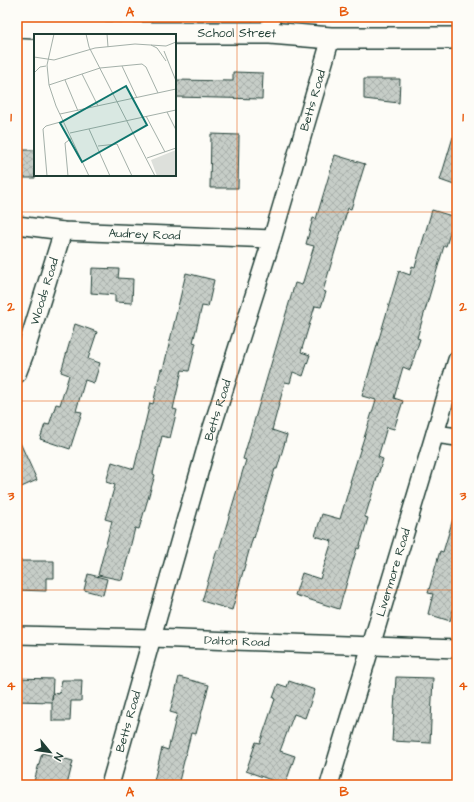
<svg xmlns="http://www.w3.org/2000/svg" width="474" height="802" font-family="'Architects Daughter',sans-serif">
  <style>
    .building { fill: url(#building-cross-hatch); stroke: #1f3d34 }
    .lines { fill: none; stroke-linecap: round; stroke-linejoin: round }
    .minor-casing { stroke: #1f3d34; stroke-width: 20 }
    .tertiary-casing { stroke: #1f3d34; stroke-width: 24 }
    .minor { stroke: #fdfcf7; stroke-width: 17 }
    .tertiary { stroke: #fdfcf7; stroke-width: 21 }
    .grid { fill: none; stroke: #e8590c; stroke-width: 1; stroke-opacity: 0.55 }
    .labels { text-anchor: middle; dominant-baseline: central; stroke-width: 3; stroke-linejoin: round; paint-order: stroke }
    .street-label { font-size: 12px; fill: #1f3d34; stroke: #fdfcf7 }
    .inset-road { fill: none; stroke: #a4b0a9; stroke-width: 1 }
    .view { fill: #0f766e; fill-opacity: 0.15; stroke: #0f766e; stroke-width: 2 }
    .inset-edge { fill: none; stroke: #1f3d34; stroke-width: 2 }
    .neatline { fill: none; stroke: #e8590c; stroke-width: 1.5 }
    .grid-label { font-size: 13px; text-anchor: middle; font-weight: bold; fill: #e8590c }
  </style>
  <defs>
    <pattern id="building-cross-hatch" width="8" height="8" patternUnits="userSpaceOnUse"><rect width="8" height="8" fill="#c6cdc7"/><path d="M0 0l8 8M0 8l8-8" fill="none" stroke="#aab1ac"/></pattern>
  </defs>
  <rect width="100%" height="100%" fill="#fdfcf7"/>
  <filter id="ink" filterUnits="userSpaceOnUse"><feTurbulence type="fractalNoise" baseFrequency=".025" numOctaves="2"/><feDisplacementMap in="SourceGraphic" scale="8" xChannelSelector="R" yChannelSelector="G"/><feConvolveMatrix kernelMatrix="1 2 1 2 8 2 1 2 1" color-interpolation-filters="sRGB"/></filter>
  <g filter="url(#ink)">
    <!-- building -->
    <path class="building" d="M233,72L263,73L262,99L175,97V80L233,81Z
      M364,79H400L399,103L364,99Z
      M211,134L239,135L238,188H210Z
      M453,137H457V186L440,180Z
      M17,150H35V178H17Z
      M335,155L365,164L351,209L348,208L323,291L326,292L321,307L315,306L301,352L310,355L303,376L293,372L290,383L285,382L272,430L287,435L277,469H275L254,538L253,537L232,610L202,601L217,550H219L246,460L243,459L295,283L302,285L314,246L306,244L313,218L316,219Z
      M432,210L455,217L446,246H444L417,338L420,339L410,370L403,367L394,398L403,401L394,429L387,427L378,457L383,459L365,517L368,518L359,549L357,548L339,609L295,595L302,573L320,579L332,541L315,536L322,514L340,519L351,482H350L376,400L362,396L373,359L399,271L410,275L412,266L415,267Z
      M92,268L119,269L118,278L133,279L132,303L115,302V295L91,293Z
      M186,273L214,280L208,307L202,306L193,342L196,343L189,371L182,370L173,409L177,410L170,438L162,436L153,474L155,475L139,529L135,528L122,580L98,575L112,521L105,519L115,485L106,482L112,462L134,469L150,403L153,404L161,369L163,370Z
      M75,324L97,332L88,359L100,363L94,383L85,380L76,411L82,412L70,449L40,439L45,424L49,425L56,404L60,405L69,375L61,372Z
      M17,436L37,480L17,489Z
      M453,519H457V596L450,621L428,614L433,594L428,593L440,551L443,552Z
      M17,561H54V578H46V591L17,590Z
      M88,574L107,579L103,595L84,590Z
      M179,677L209,685L196,734L191,733L178,785H153L162,748L168,750L177,714L170,712Z
      M396,677L433,678L430,743L392,741Z
      M17,678L53,679L52,700L53,693L59,694L62,680H82L81,701H71L70,721H52V702L17,701Z
      M289,681L315,690L305,718L294,714L280,751L295,756L285,785L246,771L256,742L260,743L275,699L273,698L278,684L287,687Z
      M42,753L73,761L67,785H33Z"/>
    <g class="lines">
      <defs>
        <g id="minor">
          <path d="M270,33L271,17"/>
          <path id="s1" d="M17,225L63,231L272,239"/>
          <path id="s2" d="M17,374L25,353L63,231"/>
          <path d="M435,434L457,437"/>
          <path id="s3" d="M17,635L152,638L457,649"/>
          <path id="s4" d="M110,785L210,434L272,239L331,38"/>
          <path id="s5" d="M329,785L457,360"/>
        </g>
        <g id="tertiary">
          <path id="s6" d="M17,27L124,33H270L331,38H457"/>
        </g>
      </defs>
      <!-- minor casing -->
      <use href="#minor" class="minor-casing"/>
      <!-- tertiary casing -->
      <use href="#tertiary" class="tertiary-casing"/>
      <!-- minor -->
      <use href="#minor" class="minor"/>
      <!-- tertiary -->
      <use href="#tertiary" class="tertiary"/>
    </g>
  </g>
  <!-- grid -->
  <path class="grid" d="M237,17V785M17,212H457M17,401H457M17,590H457"/>
  <g class="labels">
    <!-- street labels -->
    <g class="street-label">
      <text stroke="none"><textPath href="#s6" startOffset="220">School Street</textPath></text>
      <text stroke="none"><textPath href="#s4" startOffset="714">Betts Road</textPath></text>
      <text stroke="none"><textPath href="#s1" startOffset="128">Audrey Road</textPath></text>
      <text stroke="none"><textPath href="#s2" startOffset="87">Woods Road</textPath></text>
      <text stroke="none"><textPath href="#s4" startOffset="390">Betts Road</textPath></text>
      <text stroke="none"><textPath href="#s5" startOffset="222">Livermore Road</textPath></text>
      <text stroke="none"><textPath href="#s3" startOffset="220">Dalton Road</textPath></text>
      <text stroke="none"><textPath href="#s4" startOffset="66">Betts Road</textPath></text>
    </g>
  </g>
  <!-- overview -->
  <g transform="translate(34 34)">
    <rect width="142" height="142" fill="#fdfcf7"/>
    <path d="M142,116V142H123L117,126Z" fill="#dde0db"/>
    <path d="M135,121L140,136L132,139L125,136L119,127Z" fill="#dde0db"/>
    <path class="inset-road" d="M20,0L13,31L15,51L22,72L55,142M52,0L55,13L121,142M73,0L74,13M117,11L123,14L132,27M130,17L142,47M0,23L20,26L61,14L101,10L132,12L142,8M88,32L103,64M0,39L6,33L12,32M48,40L64,72M31,46L44,77M15,51L66,34L108,30L112,33L124,59M133,78L142,96M26,80L142,55M112,82L131,118M55,95L76,142M36,99L142,76M64,112L83,110L98,142M113,124L142,114M13,142L9,95L12,92L30,87M34,142L31,109L38,104"/>
    <path class="view" d="M92,52L113,91L48,128L26,89Z"/>
    <rect width="142" height="142" class="inset-edge"/>
  </g>
  <!-- margin -->
  <rect width="474" height="802" fill="none" stroke="#fdfcf7" stroke-width="44"/>
  <!-- north arrow -->
  <g transform="translate(50 752) rotate(119)" stroke="#fdfcf7" stroke-width="3" paint-order="stroke">
  <path d="M0-3L7 15L0 10L-7 15Z" fill="#1f3d34"/>
  <text y="-6" font-size="11" font-weight="bold" text-anchor="middle" fill="#1f3d34">N</text>
  </g>
  <rect x="22" y="22" width="430" height="758" class="neatline"/>
  <g class="grid-label">
    <text x="130" y="16">A</text>
    <text x="344" y="16">B</text>
    <text x="11" y="121">1</text>
    <text x="463" y="121">1</text>
    <text x="11" y="311">2</text>
    <text x="463" y="311">2</text>
    <text x="11" y="500">3</text>
    <text x="463" y="500">3</text>
    <text x="11" y="690">4</text>
    <text x="463" y="690">4</text>
    <text x="130" y="796">A</text>
    <text x="344" y="796">B</text>
  </g>
</svg>
